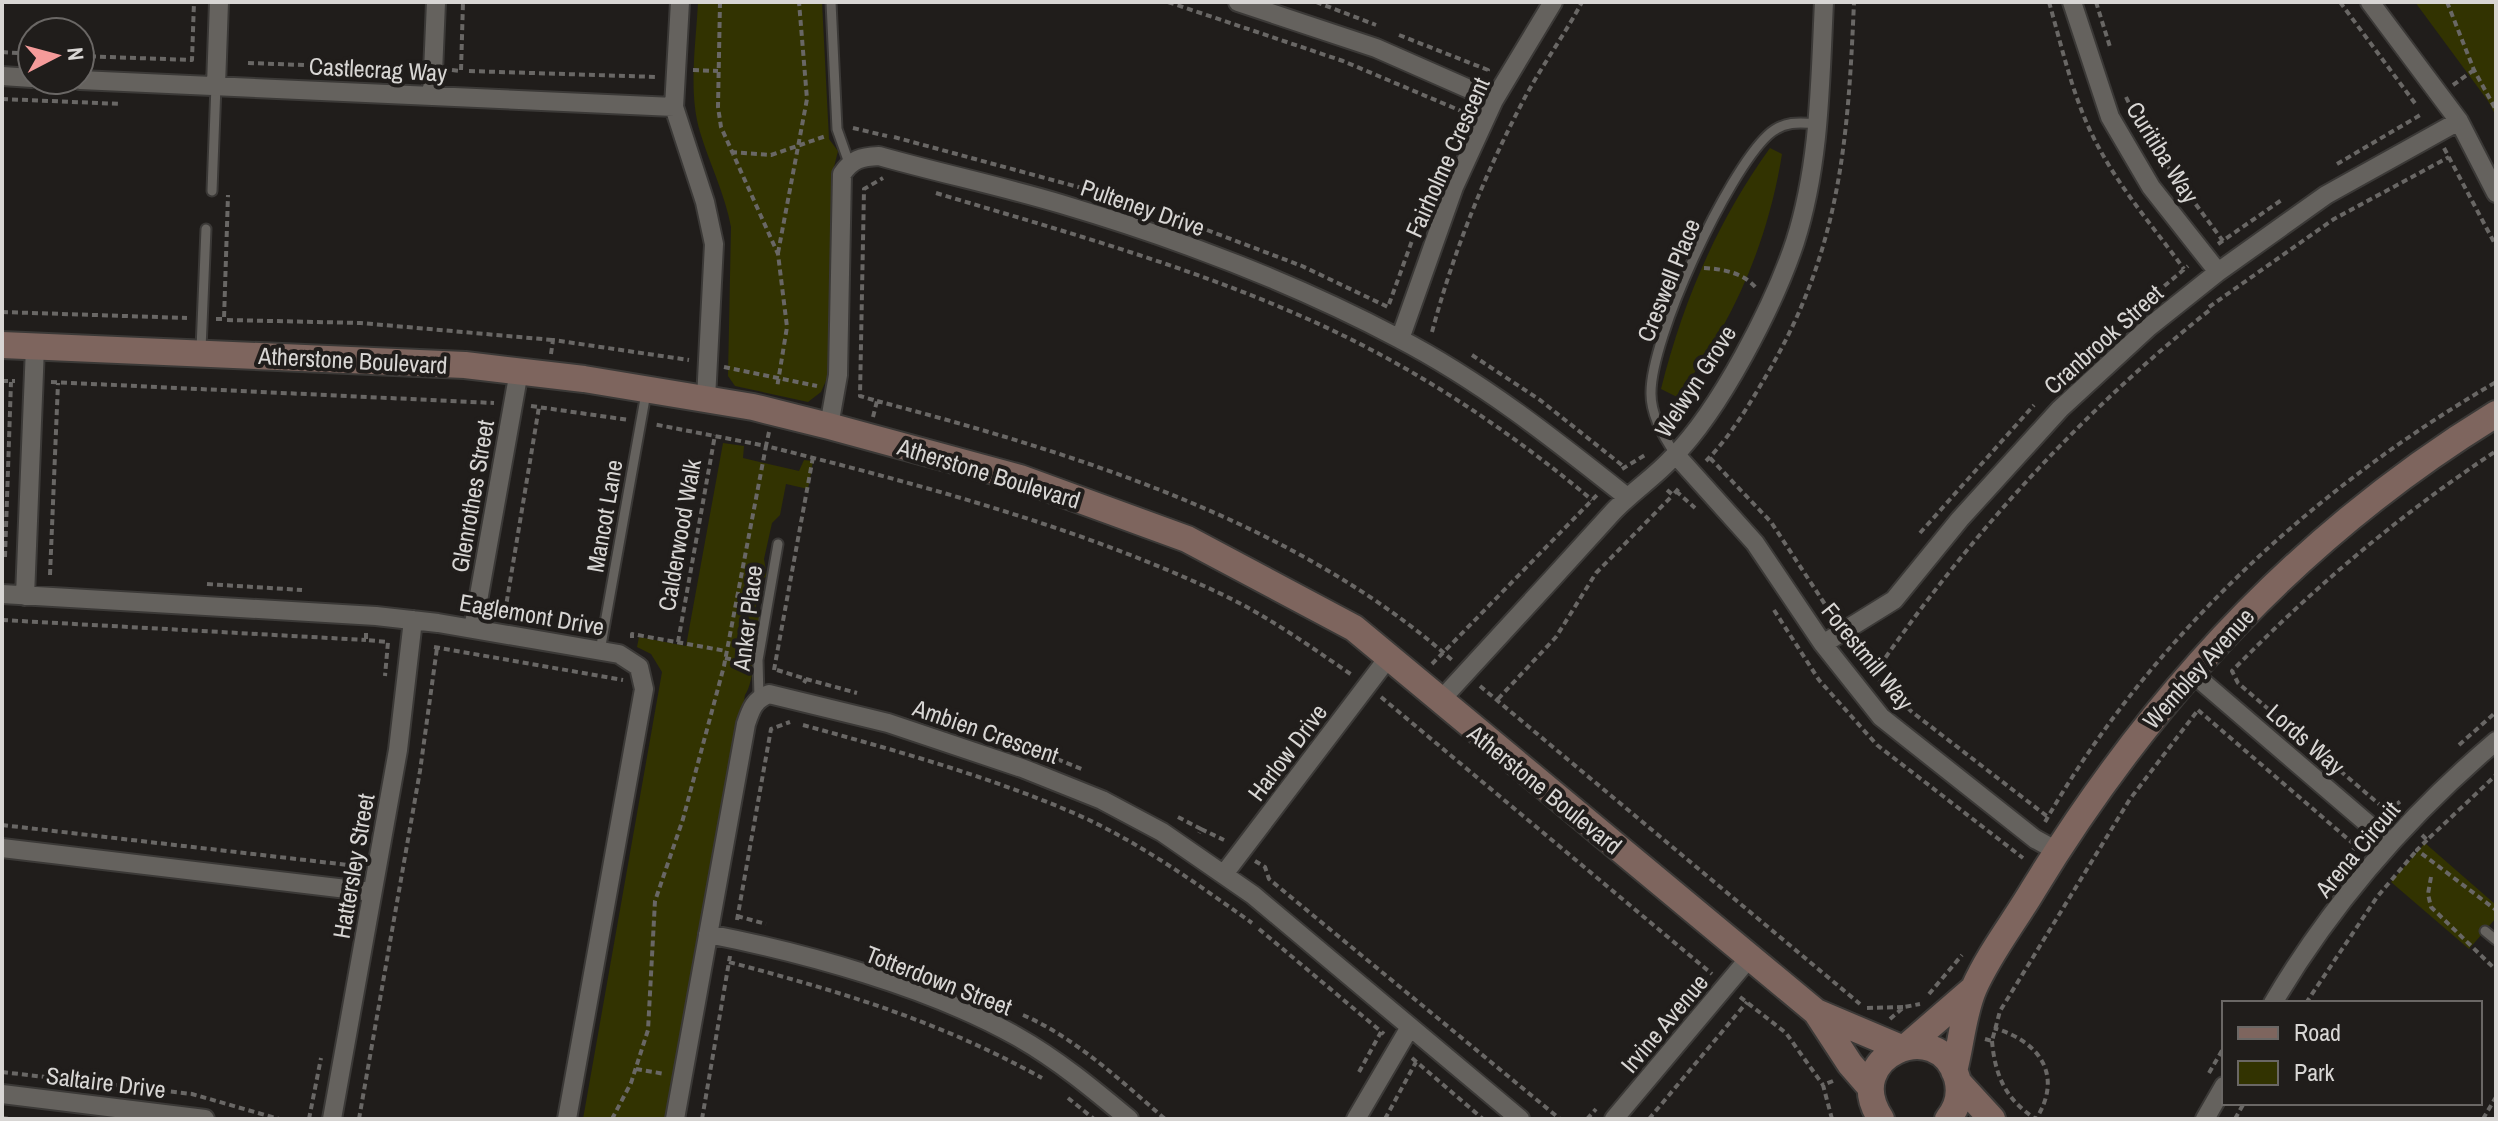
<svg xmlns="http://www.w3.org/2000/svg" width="2498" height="1121" font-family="'Archivo Narrow',sans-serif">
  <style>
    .green { fill: #323301 }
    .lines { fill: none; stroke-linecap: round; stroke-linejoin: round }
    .lane-casing { stroke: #3b3937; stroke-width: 13 }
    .street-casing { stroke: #3b3937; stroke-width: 22 }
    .secondary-casing { stroke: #3b3937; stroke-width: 30 }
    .path { stroke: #696765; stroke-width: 4; stroke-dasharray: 6 4; stroke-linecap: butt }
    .lane { stroke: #65625e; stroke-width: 9 }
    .street { stroke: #65625e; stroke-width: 18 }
    .secondary { stroke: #7e655e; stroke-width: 26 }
    .labels { text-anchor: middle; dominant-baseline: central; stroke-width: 8; stroke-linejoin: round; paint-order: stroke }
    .street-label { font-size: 24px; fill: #d8d6d4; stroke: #201d1b }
  </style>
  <rect width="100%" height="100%" fill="#201d1b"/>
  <!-- green -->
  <path class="green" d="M698,2H822L829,139L838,151L833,171L829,374L821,392L808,402L735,386L728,376L731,227C725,194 710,165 700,132C688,92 696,44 698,2Z
    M2415,2H2496V116L2488,101Z
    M1770,148L1782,154C1768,243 1732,325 1677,397L1661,389C1683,301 1717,222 1770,148Z
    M723,443L744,446L743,458L799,471L804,460L813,461L808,489L786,484L780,515L772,523L764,559L767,576L762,579L755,610L760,615C756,636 755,681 745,695L669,1119H583L662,672L651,654L637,647L639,637L686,646Z
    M2425,843L2496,905V918L2469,949L2391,882Z"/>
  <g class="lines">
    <defs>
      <path id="lane" d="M831,2L837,129L849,163
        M212,191L216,85
        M201,349L206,229
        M1676,455C1664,438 1651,415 1651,394C1650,338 1727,173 1768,135C1783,121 1799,122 1818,124
        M600,651L646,393
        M759,698L758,660L778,544
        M2485,931L2496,940"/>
      <path id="street" d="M680,2L674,107L705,202L714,244L706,399
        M1238,2L1376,48L1494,100
        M2072,2L2110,117L2151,187L2218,272
        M2370,2L2459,121L2496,193
        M2,76L32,78
        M80,80L674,107
        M216,85L219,2
        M432,96L436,2
        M1400,339L1454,187L1494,100L1553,2
        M829,426L838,375L842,174C852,159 861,157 879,156C939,173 1001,186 1061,204C1176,238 1292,282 1398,338C1481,381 1554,439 1627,497
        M1676,455L1755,543L1823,644L1881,717L2035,839L2057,851
        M2,594L376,616L438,623L619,654L639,667L644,689L567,1119
        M25,596L35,347
        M473,629L519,371
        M1823,644L1894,600L1960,519L2060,409L2149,327L2218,272L2326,195L2459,121
        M2191,672L2389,842
        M1439,702C1497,639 1554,577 1611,514C1630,493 1654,478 1673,457C1720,410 1774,305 1795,242C1820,164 1820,83 1824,2
        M2,848L372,892
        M1224,874L1388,658
        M708,934C805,953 929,987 1016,1036C1057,1059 1093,1089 1129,1119
        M2273,1003C2332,903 2408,816 2496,741
        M2,1094L205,1119
        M332,1119L398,750L413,620
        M675,1119L746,724C751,709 754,700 769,694L888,723L1022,768L1102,800L1162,832L1253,895L1520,1119
        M1356,1119L1410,1027
        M1614,1119L1750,957
        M2205,1119L2224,1086"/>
      <path id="secondary" d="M2,345L465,365L584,379L753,407L829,426L1020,478L1187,539L1354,628L1816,1012L1901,1048
        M1816,1012L1850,1064L1870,1087
        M1906,1047L1973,989
        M1954,1071C1961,1045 1963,1013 1974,988C1989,954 2014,922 2033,890C2150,698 2303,532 2496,414
        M1958,1082L1992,1119
        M1881,1119C1839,1056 1939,1014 1957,1078C1961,1093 1958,1107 1948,1119"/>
    </defs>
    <!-- lane casing -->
    <use href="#lane" class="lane-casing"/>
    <!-- street casing -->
    <use href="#street" class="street-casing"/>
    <!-- secondary casing -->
    <use href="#secondary" class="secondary-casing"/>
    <!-- path -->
    <path class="path" d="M720,2L718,107L721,127L778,254L787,327L777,388
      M1168,2L1343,61L1466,113L1467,110
      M1316,2L1376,25
      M2049,2C2063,51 2074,103 2099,148C2122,191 2155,229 2184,269
      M2096,2L2110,47
      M2340,2L2417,106
      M2447,2L2474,70L2496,110
      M1399,35L1488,70L1486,73
      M2,52L32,54
      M80,56L192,60L194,2
      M248,63L414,69
      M452,70L461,71L463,2
      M693,70L718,71
      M469,71L658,77
      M2453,85L2474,70
      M2126,97L2138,122
      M2,99L121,104
      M853,128L887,136
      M894,137L1104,194
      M2148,140L2223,241
      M2444,148L2496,246
      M731,152L771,155L826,136
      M2337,164L2422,114
      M936,193C1066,232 1197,268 1321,325C1419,370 1510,431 1592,500
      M1207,230L1302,266L1388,307L1434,180
      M2218,244L2283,199
      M778,253L807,99L799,2
      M1704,268C1724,269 1744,273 1757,289
      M2149,299L2188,266
      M2209,307L2334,219L2449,157
      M2,312L187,318
      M216,319H224L228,195
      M227,320L361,323L553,340
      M1432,332C1453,253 1484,176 1522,103C1540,68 1564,36 1582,2
      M551,354L553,340L689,360
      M1472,355L1540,400L1623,466
      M724,367L817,386
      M2,381H15
      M51,382L494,403
      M877,401C1074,453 1298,522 1453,661
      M531,406L629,420
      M873,417L877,401L860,396L864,189L883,178
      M769,432L766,446C915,483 1079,527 1217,592C1265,614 1308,645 1352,675
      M1710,458L1771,522L1834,618
      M1706,461C1730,437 1749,405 1766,376C1840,251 1848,143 1854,2
      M1622,469L1645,455
      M1667,490L1673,495L1680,487
      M1676,491L1695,508
      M1920,533L2034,405
      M5,557L11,382
      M50,575L58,383
      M207,584L302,590
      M1774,610L1819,680L1877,745L2023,858
      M497,611L555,621
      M505,612L539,407
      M2,620L366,640
      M366,633V640L388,642L385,676
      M632,638V634L726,651
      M678,642L715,435
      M434,647L623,680
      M1855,648L1866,663
      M725,658L743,662
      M1432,664L1597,495
      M774,670L813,457
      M777,670L806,679L804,683
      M1874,674C1969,536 2080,413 2211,309
      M806,679L857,693
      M1879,680L1912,712L2048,817
      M1480,686L1860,1004
      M1381,697L1712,974
      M1498,699L1556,637L1596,573L1673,495
      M916,709L976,726L1084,770
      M2198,710L2356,846L2360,842
      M803,725C894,750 988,776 1076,814C1139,842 1196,883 1252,923
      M2459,745L2496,712
      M2387,811L2401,801
      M2384,814L2387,811L2238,683L2232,671C2313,588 2399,515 2496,451
      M1178,817L1201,829L1199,833
      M2045,822C2150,638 2314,488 2496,382
      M2,825L357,866
      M1201,829L1224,840
      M2422,835L2427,840L2496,775
      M2427,840L2417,850L2496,910
      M1255,861L1265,867L1269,879L1560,1119
      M2431,877L2428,894L2431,907L2496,970
      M2329,882L2356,846
      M737,916L766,924
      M737,920L771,729L790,722
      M1259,929L1384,1034
      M729,962C842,992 939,1021 1042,1078
      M1929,994L1962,955
      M1740,997L1786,1033L1823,1085
      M2306,1003L2377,897L2417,850
      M1867,1008L1904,1007
      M1023,1015C1076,1038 1122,1082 1165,1119
      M1890,1019L1904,1007L1920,1004
      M1985,1039L1992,1041L2000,1011L2130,799L2198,710
      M1992,1041C1995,1076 2006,1100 2036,1119C2064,1075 2039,1041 1994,1028
      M1412,1058L1483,1119
      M636,1069L665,1074
      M2,1072L192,1094L279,1119
      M1359,1072L1381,1032
      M2209,1073L2224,1047
      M1068,1098L1094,1119
      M2,1118L9,1119
      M309,1119L321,1058
      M359,1119L420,771L437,648
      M612,1119L631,1083L648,1030L655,901L683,819L724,666L766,446L653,424
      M702,1119L730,956
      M1385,1119L1416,1062
      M1587,1119L1596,1109
      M1649,1119L1747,1002
      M1832,1119L1823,1085L1833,1081
      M2235,1119L2244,1103
      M2483,1119L2496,1097"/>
    <!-- lane -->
    <use href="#lane" class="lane"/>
    <!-- street -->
    <use href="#street" class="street"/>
    <!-- secondary -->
    <use href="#secondary" class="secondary"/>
  </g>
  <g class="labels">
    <!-- street labels -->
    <g class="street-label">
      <text transform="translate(378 69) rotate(3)">Castlecrag Way</text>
      <text transform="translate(2163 152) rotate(58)">Curitiba Way</text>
      <text transform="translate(1447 157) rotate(-66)">Fairholme Crescent</text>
      <text transform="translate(1143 207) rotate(19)">Pulteney Drive</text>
      <text transform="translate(1668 280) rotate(-68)">Creswell Place</text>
      <text transform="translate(2103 339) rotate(-42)">Cranbrook Street</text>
      <text transform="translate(353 360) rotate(3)">Atherstone Boulevard</text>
      <text transform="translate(1695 381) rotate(-57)">Welwyn Grove</text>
      <text transform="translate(989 473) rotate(17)">Atherstone Boulevard</text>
      <text transform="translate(472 496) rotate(-80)">Glenrothes Street</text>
      <text transform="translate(604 516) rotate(-80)">Mancot Lane</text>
      <text transform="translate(679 535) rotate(-80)">Calderwood Walk</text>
      <text transform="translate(532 614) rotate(10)">Eaglemont Drive</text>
      <text transform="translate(747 618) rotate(-83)">Anker Place</text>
      <text transform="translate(1868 656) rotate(51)">Forestmill Way</text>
      <text transform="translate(2198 668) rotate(-48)">Wembley Avenue</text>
      <text transform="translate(986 731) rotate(19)">Ambien Crescent</text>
      <text transform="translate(2306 739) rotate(41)">Lords Way</text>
      <text transform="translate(1287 752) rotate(-53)">Harlow Drive</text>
      <text transform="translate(1545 789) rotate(39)">Atherstone Boulevard</text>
      <text transform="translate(2357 849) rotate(-50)">Arena Circuit</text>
      <text transform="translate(353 866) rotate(-80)">Hattersley Street</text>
      <text transform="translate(939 980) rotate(21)">Totterdown Street</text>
      <text transform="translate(1664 1023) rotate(-50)">Irvine Avenue</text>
      <text transform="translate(106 1082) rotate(7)">Saltaire Drive</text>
    </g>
  </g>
  <!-- border -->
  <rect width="2498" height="1121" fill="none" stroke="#d8d6d4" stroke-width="8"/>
  <!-- legend -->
  <rect x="2222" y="1001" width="260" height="104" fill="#201d1b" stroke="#6a6765" stroke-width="2"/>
  <rect x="2238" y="1027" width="40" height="12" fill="#7e655e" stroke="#6a6765" stroke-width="2"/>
  <text x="2294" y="1041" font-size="24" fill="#d8d6d4">Road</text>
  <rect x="2238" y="1061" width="40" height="24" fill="#323301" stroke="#6a6765" stroke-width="2"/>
  <text x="2294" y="1081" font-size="24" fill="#d8d6d4">Park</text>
  <!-- north arrow -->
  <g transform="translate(56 56) rotate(84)"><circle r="38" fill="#201d1b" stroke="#6a6765" stroke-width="2"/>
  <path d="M0-6L14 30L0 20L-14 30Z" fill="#f59b9a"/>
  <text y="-12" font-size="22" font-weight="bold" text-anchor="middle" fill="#d8d6d4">N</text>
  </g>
</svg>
